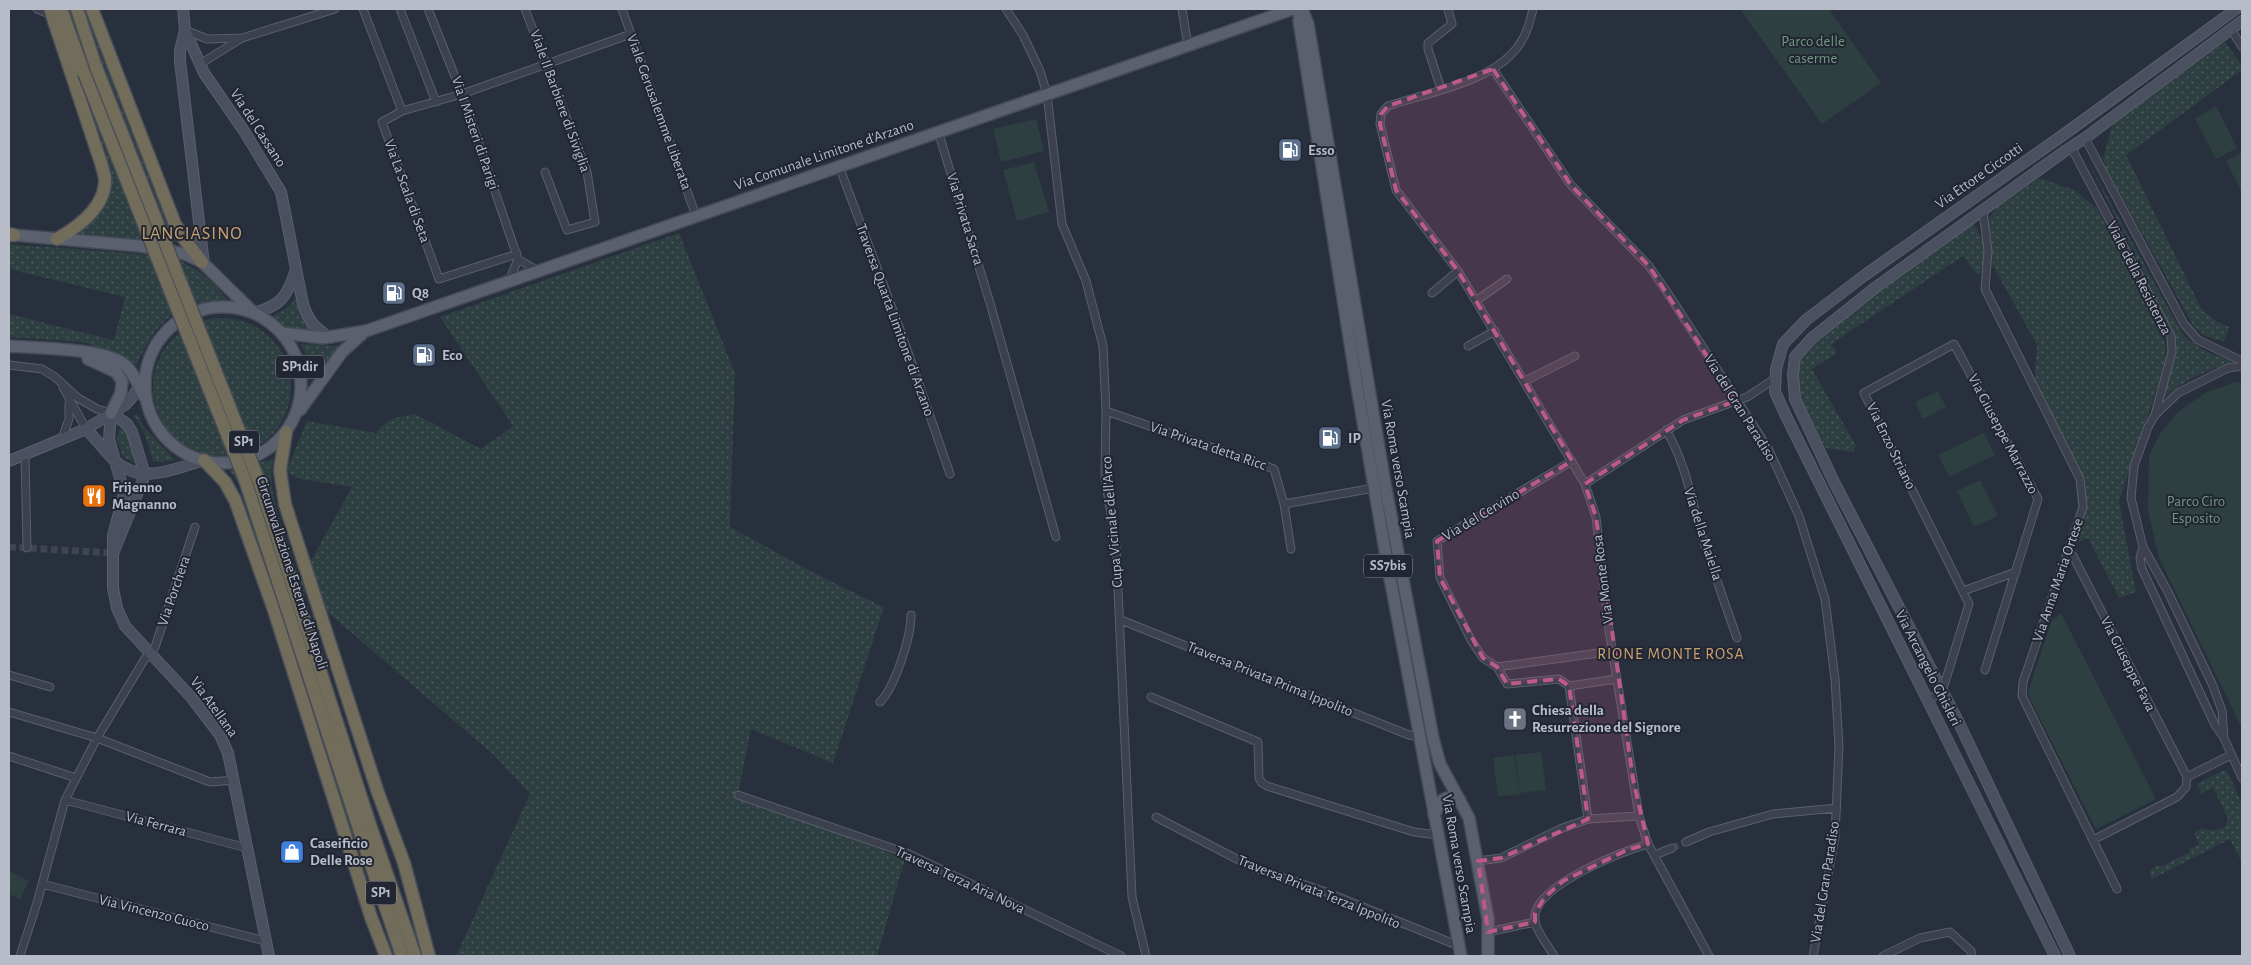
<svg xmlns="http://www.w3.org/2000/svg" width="2251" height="965" font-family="'Alegreya Sans',sans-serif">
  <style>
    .grass { fill: url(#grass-dots) }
    .park { fill: #2e3f42 }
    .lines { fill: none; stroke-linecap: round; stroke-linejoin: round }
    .street-tunnel { stroke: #3e4452; stroke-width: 7; stroke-dasharray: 7 3.5; stroke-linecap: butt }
    .street-casing { stroke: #5a5f6b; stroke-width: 9 }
    .secondary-casing { stroke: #5a5f6b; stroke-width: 12 }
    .primary-casing { stroke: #454a56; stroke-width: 14 }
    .highway-casing { stroke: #474c58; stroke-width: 15 }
    .street { stroke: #3c414d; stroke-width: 7 }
    .secondary { stroke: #4a5060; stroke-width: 10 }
    .primary { stroke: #5a606d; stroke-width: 11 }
    .highway { stroke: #726c5a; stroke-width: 12 }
    .highway-bridge-casing { stroke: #474c58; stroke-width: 15; stroke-linecap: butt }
    .highway-bridge { stroke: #726c5a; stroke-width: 12 }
    .marked { fill: #be5a87; fill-opacity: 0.2; stroke: #be5a87; stroke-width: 4; stroke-dasharray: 10 6; stroke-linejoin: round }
    .labels { text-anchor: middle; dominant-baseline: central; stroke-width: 4; stroke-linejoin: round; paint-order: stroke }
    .shield { fill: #212632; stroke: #8b8f9b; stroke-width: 1 }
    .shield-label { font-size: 14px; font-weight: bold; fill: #b8bcc8 }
    .park-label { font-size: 15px; fill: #72967f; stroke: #212632 }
    .street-label { font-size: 15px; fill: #b8bcc8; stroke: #212632 }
    .poi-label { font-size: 15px; font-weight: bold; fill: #b8bcc8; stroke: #212632; text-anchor: start }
    .neighbourhood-label { font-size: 16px; letter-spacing: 1px; fill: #c9a272; stroke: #212632 }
    .quarter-label { font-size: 18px; letter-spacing: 1px; fill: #c9a272; stroke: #212632 }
  </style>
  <defs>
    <pattern id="grass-dots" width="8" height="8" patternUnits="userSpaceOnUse" patternTransform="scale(1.25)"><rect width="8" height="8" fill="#2e3f42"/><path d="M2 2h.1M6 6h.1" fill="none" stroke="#4a595c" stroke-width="1.8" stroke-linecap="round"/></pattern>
  </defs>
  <rect width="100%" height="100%" fill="#282f3d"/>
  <!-- grass -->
  <path class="grass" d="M57,9H87L179,242L79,234L105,200Z
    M2225,42L2242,66V70L2126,155L2202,310L2216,321L2229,327L2224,342L2206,336L2194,327L2106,168L2103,158L2113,123Z
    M2084,154L2183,335C2198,348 2210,355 2229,359L2232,362C2207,371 2182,380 2163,399L2176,352L2175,336Z
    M2040,178L2074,190L2097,208L2165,342L2166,362L2119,501L2136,592L2119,598L2088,538L2075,544L2082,498L2069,457L2034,386L2037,345L1993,266L1988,220L1998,206Z
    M1973,223C1987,244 1986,251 1981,274L1976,273L1963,256L1831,344L1837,353L1812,369L1856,446L1854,452L1825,448L1794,392V371L1802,347Z
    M679,233L735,373L730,527L818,575L884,607L833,763L751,729L738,795L905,859L877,956H456L530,794L495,756L297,586L352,487L301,479L286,472L307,421L376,433L380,427L394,418L415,414L481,449L513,426L440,317Z
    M9,244L165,256C192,262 213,280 230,303C179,300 156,319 137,365L112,352L83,342L9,337V314L114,340L125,297L9,269Z
    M297,296L303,319L312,333C296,331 284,329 271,317L289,307Z
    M153 387a69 69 0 1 1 138 0a69 69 0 1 1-138 0Z
    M300,344L339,346L315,382L309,361Z
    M137,414L144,427L175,460L159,462L153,461C148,444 145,429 133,416Z
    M120,426L123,427L130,440L136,463L123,457L117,440Z
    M273,459C270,476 271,489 276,506L253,515L242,489L229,470Z
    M2224,770L2228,773L2242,803V863L2230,839L2152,879L2149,870L2158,865L2160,867L2190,852L2189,849L2199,844L2194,833L2202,828L2212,831L2225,827L2228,818L2213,788L2201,793L2197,784Z"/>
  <!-- park -->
  <path class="park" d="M1740,9H1829L1881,83L1822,124Z
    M2216,106L2237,148L2216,159L2195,119Z
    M1036,119L1044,151L1001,162L993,129Z
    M2242,152V193L2226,161Z
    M1034,162L1049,212L1017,221L1003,170Z
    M2235,382H2242V728L2159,558L2148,511L2149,456L2161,432L2178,412L2205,393Z
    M1938,391L1946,407L1923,419L1915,402Z
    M1984,433L1995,455L1949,477L1938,455Z
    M1980,480L1998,516L1974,527L1957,491Z
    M2061,613L2156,799L2096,829L2031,701L2028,692L2051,622Z
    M1541,752L1546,790L1520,793L1515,755Z
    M1514,755L1520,794L1498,797L1493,758Z
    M9,871L29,881L20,899L9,894Z"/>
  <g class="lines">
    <!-- street-tunnel -->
    <path class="street-tunnel" d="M9,547L113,553
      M1672,848L1686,842"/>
    <defs>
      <path id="street" d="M37,9L52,15
        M363,9L402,111L382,122L439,279L517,254
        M400,9L436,102
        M428,9L462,94L518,259L538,271
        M525,9L587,172L595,222L567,230L545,172
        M622,9L696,216
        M1006,9L1023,35L1040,71L1047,94L1062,224L1086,281L1103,346L1106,411L1105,477L1116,546L1132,897L1146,956
        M1182,9L1188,46
        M1533,9C1530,21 1527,34 1519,45C1494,82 1429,92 1388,106L1381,114L1380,124L1396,190L1458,271L1585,484L1596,517L1609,630L1639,816L1648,844L1709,956
        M2231,29L2242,47
        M185,30L207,39L242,38
        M200,64L242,38L335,9
        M1493,69L1571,185L1649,266L1667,292L1768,448L1799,516L1825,599L1835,679L1839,746L1835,837L1813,956
        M1441,89L1428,49V43L1452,24L1448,9
        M402,111L462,94L631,34
        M938,131L990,303L1056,537
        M2085,138L2184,324L2198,340L2242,361
        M2071,147L2171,336L2172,352L2155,415
        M839,166L901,332L950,474
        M1983,211L1988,251L1985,289L2080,479L2083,507L2023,682L2022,696L2117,889
        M509,281L518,259
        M1432,293L1458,271
        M1477,300L1507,279
        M1468,346L1495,331
        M9,365L42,369L55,377L78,398L97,409L111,413
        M1525,381L1575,356
        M63,387L86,429
        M1106,411L1274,469L1284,504L1374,488
        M1666,430C1685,461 1692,501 1702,536C1713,570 1725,604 1737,638
        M62,439L69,419V403
        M25,456L27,548
        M1585,484L1683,420L1747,397L1776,378
        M1284,504L1291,549
        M2143,547L2140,558L2142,569L2215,725L2224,738L2242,778
        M2068,551L2073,556L2187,777L2231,755
        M1963,591L2016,572
        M1121,620L1409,735L1420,737
        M1613,651L1497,667L1507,684L1559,679L1569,686L1617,679
        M1497,667L1483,658L1471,640L1440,578L1437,541L1572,461
        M9,675L50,687
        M1569,686L1588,819
        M1151,697L1258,742L1259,778L1262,783L1267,786L1414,832L1438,835
        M1928,700L1942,692L1969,604L1864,393L1954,344L2038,499L1985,670
        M880,702C895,687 911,637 911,615
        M9,712L97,738L210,782L235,780
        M2224,738L2222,711L2213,686L2168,592L2143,547L2131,498L2134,466L2148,427L2155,415L2178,393L2228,368L2242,366
        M9,756L76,778
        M738,795L909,854L1121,956
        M65,800L247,848
        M1156,817L1254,868L1326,892L1459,946
        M2093,840L2177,797L2186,787L2187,777
        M1686,842L1709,832L1773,814L1837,808
        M1655,855L1672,848
        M1478,861L1501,858L1560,829L1588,819L1639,816
        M42,884L265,941
        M1488,932L1535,922
        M20,956L37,903L65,800L97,738L144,660L155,647L195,527
        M1554,956C1548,945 1533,928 1535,915C1539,884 1621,852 1648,844
        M1883,956L1920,938L1950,932L1971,951L1972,956"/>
      <path id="secondary" d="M183,9L185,30L204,73L244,131L281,192L303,304C309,322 314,327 330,338
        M185,30L180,51V61L204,264
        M254,313C280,306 287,297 295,272
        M111,413L109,439L124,493L113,536V588L117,608L125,626L191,697L220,735L228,753L269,956
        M111,413L127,424L132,432L145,475L114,551
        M86,429C96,439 105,451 115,461C142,485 174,469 204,460
        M9,461L86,429L125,405L134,395L145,374
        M2055,956L1786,416L1775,392L1776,369L1783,344L1806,320L1865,275L2070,130L2236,9
        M2070,956L1959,723L1834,482L1795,399L1793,375L1795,357L1812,338L1876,287L2065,151L2085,138L2242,21"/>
      <path id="primary" d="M1300,9L1299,21L1356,381L1387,562L1461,956
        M1302,9L1308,24L1385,484L1433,738L1440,764L1469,818L1488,919V956
        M9,236L14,235L140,246L185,254L202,262L253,312
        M145 385a78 78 0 1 1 156 0a78 78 0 1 1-156 0Z
        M282,333L323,338L366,331L1293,9
        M9,346C36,348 108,348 126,366C135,375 139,386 144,396
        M88,359L116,372L122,381L121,393L111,413
        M300,410L342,352L362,334
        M1434,815C1441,800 1443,794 1460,800"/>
      <path id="highway" d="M50,9L100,160C102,166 104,173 105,179C106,207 78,227 57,239
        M61,9L84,73
        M77,9L96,67
        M92,9L175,224L185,240L202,262
        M9,234L14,235
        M286,432L280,470L285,504L377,790L404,863L429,956
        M204,460L225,482L235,500L274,610L371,917L386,956
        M370,825L415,956
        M359,829L402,956"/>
    </defs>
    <!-- street casing -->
    <use href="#street" class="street-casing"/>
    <!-- secondary casing -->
    <use href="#secondary" class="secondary-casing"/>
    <!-- primary casing -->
    <use href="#primary" class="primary-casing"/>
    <!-- highway casing -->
    <use href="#highway" class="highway-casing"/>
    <!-- street -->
    <use href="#street" class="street"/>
    <!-- secondary -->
    <use href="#secondary" class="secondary"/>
    <!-- primary -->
    <use href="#primary" class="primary"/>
    <!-- highway -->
    <use href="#highway" class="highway"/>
    <defs>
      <path id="highway-bridge" d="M96,67L260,484L370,825
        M84,73L245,480L359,829"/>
    </defs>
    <!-- highway-bridge casing -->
    <use href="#highway-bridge" class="highway-bridge-casing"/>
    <!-- highway-bridge -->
    <use href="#highway-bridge" class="highway-bridge"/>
  </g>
  <!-- marked area -->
  <path class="marked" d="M1493,69L1571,185L1649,266L1736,401L1683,420L1585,484L1596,517L1633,779L1648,844L1627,850L1563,881L1545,897L1535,913V922L1488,932L1478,861L1501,858L1588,819L1569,686L1559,679L1507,684L1497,667L1483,658L1440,578L1437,541L1572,461L1458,271L1396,190L1380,124L1381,114L1388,106Z"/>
  <!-- icons -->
  <defs>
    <symbol id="fuel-square" viewBox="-11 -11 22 22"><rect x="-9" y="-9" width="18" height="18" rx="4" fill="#5c6f8a" stroke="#212632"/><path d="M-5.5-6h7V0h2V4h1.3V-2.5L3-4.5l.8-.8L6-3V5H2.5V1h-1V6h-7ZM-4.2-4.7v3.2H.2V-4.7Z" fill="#fff"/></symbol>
    <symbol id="restaurant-square" viewBox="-11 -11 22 22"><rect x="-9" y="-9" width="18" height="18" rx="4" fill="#e8710a" stroke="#212632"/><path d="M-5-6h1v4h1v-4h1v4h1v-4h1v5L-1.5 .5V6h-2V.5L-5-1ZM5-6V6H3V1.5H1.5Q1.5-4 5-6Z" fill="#fff"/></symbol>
    <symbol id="church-square" viewBox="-11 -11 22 22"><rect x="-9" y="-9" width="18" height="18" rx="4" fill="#6b7280" stroke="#212632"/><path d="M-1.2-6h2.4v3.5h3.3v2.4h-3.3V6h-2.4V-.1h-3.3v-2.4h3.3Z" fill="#fff"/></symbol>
    <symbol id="shop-square" viewBox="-11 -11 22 22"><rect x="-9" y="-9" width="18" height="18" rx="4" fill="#3f7fe0" stroke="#212632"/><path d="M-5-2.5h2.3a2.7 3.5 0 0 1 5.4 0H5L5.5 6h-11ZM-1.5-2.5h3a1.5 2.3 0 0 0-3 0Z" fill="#fff"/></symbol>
  </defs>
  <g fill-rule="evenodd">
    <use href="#fuel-square" x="1276" y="136" width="28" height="28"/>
    <use href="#fuel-square" x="380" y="279" width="28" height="28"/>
    <use href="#fuel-square" x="410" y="341" width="28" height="28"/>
    <use href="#fuel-square" x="1316" y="424" width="28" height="28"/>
    <use href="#restaurant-square" x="80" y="482" width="28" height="28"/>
    <use href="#church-square" x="1501" y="705" width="28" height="28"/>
    <use href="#shop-square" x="278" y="838" width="28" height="28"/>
  </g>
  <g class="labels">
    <!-- shield labels -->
    <g class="shield">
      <rect x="276" y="355.5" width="48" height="23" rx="4"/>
      <rect x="229" y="430.5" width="30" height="23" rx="4"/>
      <rect x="1364" y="554.5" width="48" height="23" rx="4"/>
      <rect x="366" y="881.5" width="30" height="23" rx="4"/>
    </g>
    <g class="shield-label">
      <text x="300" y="367">SP1dir</text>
      <text x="244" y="442">SP1</text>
      <text x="1388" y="566">SS7bis</text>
      <text x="381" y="893">SP1</text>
    </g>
    <!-- park labels -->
    <g class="park-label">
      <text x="1813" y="41">Parco delle<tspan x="1813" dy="17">caserme</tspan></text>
      <text x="2196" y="501">Parco Ciro<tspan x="2196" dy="17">Esposito</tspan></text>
    </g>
    <!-- street labels -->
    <g class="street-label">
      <text transform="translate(560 101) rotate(70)">Viale Il Barbiere di Siviglia</text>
      <text transform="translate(659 112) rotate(70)">Viale Gerusalemme Liberata</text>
      <text transform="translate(258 128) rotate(57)">Via del Cassano</text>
      <text transform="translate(475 133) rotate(71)">Via I Misteri di Parigi</text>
      <text transform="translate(824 155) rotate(-19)">Via Comunale Limitone d'Arzano</text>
      <text transform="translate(1979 176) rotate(-35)">Via Ettore Ciccotti</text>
      <text transform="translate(407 191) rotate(70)">Via La Scala di Seta</text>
      <text transform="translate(965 219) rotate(73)">Via Privata Sacra</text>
      <text transform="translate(2139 278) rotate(63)">Viale della Resistenza</text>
      <text transform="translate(895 320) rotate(70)">Traversa Quarta Limitone di Arzano</text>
      <text transform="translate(1740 408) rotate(58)">Via del Gran Paradiso</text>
      <text transform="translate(2003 434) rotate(62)">Via Giuseppe Marrazzo</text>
      <text transform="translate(1208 446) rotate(19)">Via Privata detta Ricc</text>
      <text transform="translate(1891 446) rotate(64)">Via Enzo Striano</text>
      <text transform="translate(1398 469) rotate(80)">Via Roma verso Scampia</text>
      <text transform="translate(1481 515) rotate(-31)">Via del Cervino</text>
      <text transform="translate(1112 522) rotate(-95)">Cupa Vicinale dell'Arco</text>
      <text transform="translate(1703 534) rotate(72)">Via della Maiella</text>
      <text transform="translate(292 573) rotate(72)">Circumvallazione Esterna di Napoli</text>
      <text transform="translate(1603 579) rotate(-97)">Via Monte Rosa</text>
      <text transform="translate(2058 580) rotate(-71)">Via Anna Maria Ortese</text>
      <text transform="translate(174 591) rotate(-71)">Via Porchera</text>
      <text transform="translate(2128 664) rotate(63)">Via Giuseppe Fava</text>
      <text transform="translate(1928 668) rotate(63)">Via Arcangelo Ghisleri</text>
      <text transform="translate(1270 679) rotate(22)">Traversa Privata Prima Ippolito</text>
      <text transform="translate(214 707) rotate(54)">Via Atellana</text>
      <text transform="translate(156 824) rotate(15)">Via Ferrara</text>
      <text transform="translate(1459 864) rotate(80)">Via Roma verso Scampia</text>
      <text transform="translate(960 880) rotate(25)">Traversa Terza Aria Nova</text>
      <text transform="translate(1825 882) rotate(-81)">Via del Gran Paradiso</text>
      <text transform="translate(1319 892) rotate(22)">Traversa Privata Terza Ippolito</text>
      <text transform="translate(154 913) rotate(14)">Via Vincenzo Cuoco</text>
    </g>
    <!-- poi labels -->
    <g class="poi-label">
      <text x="1308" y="150">Esso</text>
      <text x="412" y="293">Q8</text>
      <text x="442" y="355">Eco</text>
      <text x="1348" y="438">IP</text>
      <text x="112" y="487">Frijenno<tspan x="112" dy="17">Magnanno</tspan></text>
      <text x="1532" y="710">Chiesa della<tspan x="1532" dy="17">Resurrezione del Signore</tspan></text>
      <text x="310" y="843">Caseificio<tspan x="310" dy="17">Delle Rose</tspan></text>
    </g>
    <!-- neighbourhood labels -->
    <g class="neighbourhood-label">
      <text x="1671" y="654">RIONE MONTE ROSA</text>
    </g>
    <!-- quarter labels -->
    <g class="quarter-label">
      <text x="192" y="234">LANCIASINO</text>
    </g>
  </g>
  <!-- border -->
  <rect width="2251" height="965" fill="none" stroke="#b8bcc8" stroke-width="20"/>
</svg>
